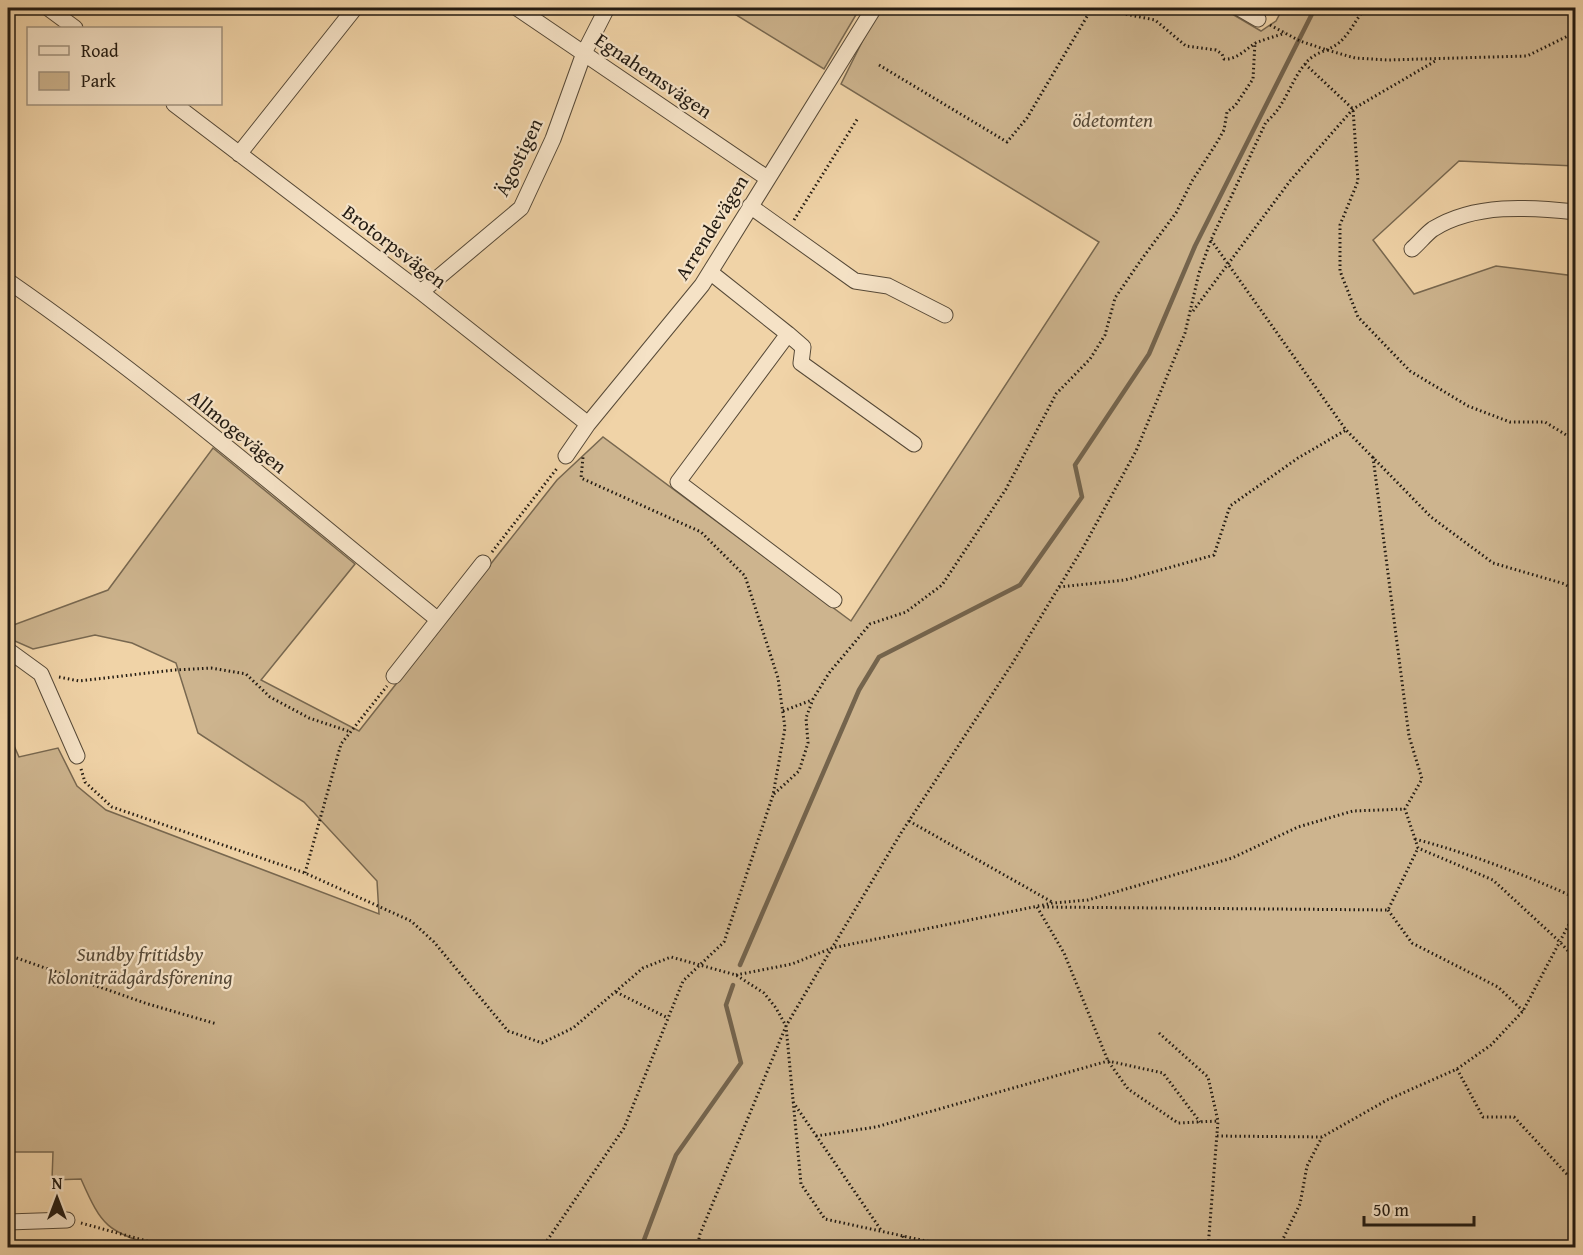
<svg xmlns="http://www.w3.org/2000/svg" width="1583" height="1255" font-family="'Gentium Book Plus',serif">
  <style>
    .green { fill: #cdb48e; stroke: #786850; stroke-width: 1.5 }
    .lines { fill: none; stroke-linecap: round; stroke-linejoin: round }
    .stream { stroke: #74644d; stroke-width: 4.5 }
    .minor-casing { stroke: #564937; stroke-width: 17 }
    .path { stroke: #231b12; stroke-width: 3; stroke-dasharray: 1.5 3; stroke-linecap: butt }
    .minor { stroke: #f5e2c6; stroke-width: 15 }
    .labels { text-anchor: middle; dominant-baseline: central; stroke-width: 4.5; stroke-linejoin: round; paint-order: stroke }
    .street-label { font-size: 20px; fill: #231b12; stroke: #f5e2c6 }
    .park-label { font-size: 20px; font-style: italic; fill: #564937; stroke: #f5e2c6 }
  </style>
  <rect width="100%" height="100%" fill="#f0d3a7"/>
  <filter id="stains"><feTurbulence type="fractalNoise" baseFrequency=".00333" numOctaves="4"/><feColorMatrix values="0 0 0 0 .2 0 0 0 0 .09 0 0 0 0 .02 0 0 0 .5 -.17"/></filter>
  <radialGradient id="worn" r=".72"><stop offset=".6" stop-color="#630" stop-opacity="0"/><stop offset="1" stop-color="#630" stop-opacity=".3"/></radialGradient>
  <!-- green -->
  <path class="green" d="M725,8H860L824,69Z
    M879,8H1222L1261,31L1276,21L1283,8H1575V166L1459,161L1373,240L1414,294L1496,266L1575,276V1247H157C107,1230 103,1229 81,1179L52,1180L53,1152H8V732L19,757L58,748L77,786L106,810L379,914L377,881L304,802L198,733L176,663L132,643L95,635L33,649L8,638V627L108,590L213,448L355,564L261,680L359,731L557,480L603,437L851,621L1099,242L841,84Z"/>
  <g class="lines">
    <!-- stream -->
    <path class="stream" d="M740,965L859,690L879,657L1020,585L1082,497L1075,465L1149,354L1195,246L1315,8
      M641,1248L676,1155L741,1063L726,1005L733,985"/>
    <defs>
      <path id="minor" d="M48,8L75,28
        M517,8L767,178
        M1239,8L1258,19
        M174,104L421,292L588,424
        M239,154L355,8
        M750,206L855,281L888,286L945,315
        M1412,249C1419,243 1426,234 1433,229C1475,203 1529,207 1576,212
        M710,272L788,334L678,482L834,600
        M8,281C157,384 296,505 437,619
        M421,292L521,208L553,139L584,53L607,8
        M788,334L803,347L801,363L914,444
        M566,456L588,424L702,285L874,8
        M8,650L41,674L77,756
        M394,676L483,563
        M8,1222L67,1220"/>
    </defs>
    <!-- minor casing -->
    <use href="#minor" class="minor-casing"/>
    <!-- path -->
    <path class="path" d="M1081,8H1087
      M1095,8L1155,20L1186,46L1216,50L1222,54L1224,59C1236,60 1245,50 1254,44C1258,41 1277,36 1285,33
      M8,11L11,8
      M1270,25L1300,41L1327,50L1355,58L1387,60L1527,56L1576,32
      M1305,64L1353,109L1358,181L1340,225V271L1358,317L1410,371L1468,406L1510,422H1545L1576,441
      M879,65L1007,142L1027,118L1092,8
      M794,220L858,118
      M1211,240L1346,430L1431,517L1493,563L1565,584L1576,592
      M1141,260L1176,213L1192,181L1216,144L1224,130L1227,112L1235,106L1253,79L1255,42
      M1193,311L1290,181L1353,109L1437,60
      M1373,457L1409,736L1422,779L1405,809L1418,848L1493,880L1560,942L1576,960
      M492,552L558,467
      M1059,587L1125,580L1214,555L1230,506L1298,458L1346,430
      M59,677L79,681L174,670L211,668L246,674L270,697L309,718L351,732
      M783,711L812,700
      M81,769L85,782L112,807L305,873L411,921L434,942L508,1031L542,1043L573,1028L643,968L671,957L736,975L764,993L776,1008L786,1026L801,1184L825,1219L958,1248
      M774,794L799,771L808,743L806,718L813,699L829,673L870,624L906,612L942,585L1006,489L1056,394L1090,359L1105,335L1115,298L1141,260
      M909,821L1052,902
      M1415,839C1471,854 1523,874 1576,898
      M305,873L341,744L387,686
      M1037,907L1064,953L1108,1061L1128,1089L1178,1123L1218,1121
      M1043,907L1388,910L1418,848
      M1388,910L1412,943L1498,987L1523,1011
      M8,955L148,1004L217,1024
      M736,975L792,964L832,948L901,833L1012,664L1084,546L1136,451L1185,333L1199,273L1211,240L1266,122C1285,107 1290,82 1305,64C1315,51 1328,52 1340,42C1350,33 1357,18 1365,8
      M616,992L668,1018
      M1159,1033L1208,1077L1218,1121L1208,1248
      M1457,1069L1483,1117H1514L1576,1184
      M793,1102L881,1230
      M816,1136L876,1127L1108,1061L1163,1073L1200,1122
      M1217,1136L1322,1137L1387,1100L1457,1069L1491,1045L1523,1011L1576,911
      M81,1223L154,1243L158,1248
      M903,1236L907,1248
      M542,1248L624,1128L683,981L724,942L773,795L785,728L778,678L745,576L701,532L581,478L583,457
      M697,1248L700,1234L786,1026L832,948L1053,903L1088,900L1232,858L1298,827L1353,811L1405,809
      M1275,1248L1282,1241L1300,1204L1307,1166L1322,1137"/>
    <!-- minor -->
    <use href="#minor" class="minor"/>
  </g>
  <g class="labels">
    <!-- street labels -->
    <g class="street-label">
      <text transform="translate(654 75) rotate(34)">Egnahemsvägen</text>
      <text transform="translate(518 157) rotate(-64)">Ägostigen</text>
      <text transform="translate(711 227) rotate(-58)">Arrendevägen</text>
      <text transform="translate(395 246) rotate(37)">Brotorpsvägen</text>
      <text transform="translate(238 431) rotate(39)">Allmogevägen</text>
    </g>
    <!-- park labels -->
    <g class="park-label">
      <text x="1113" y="119">ödetomten</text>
      <text x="140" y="953">Sundby fritidsby<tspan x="140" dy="23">koloniträdgårdsförening</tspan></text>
    </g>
  </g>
  <!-- margin -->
  <rect width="1583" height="1255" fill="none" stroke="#f0d3a7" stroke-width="30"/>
  <rect x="9" y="9" width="1565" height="1237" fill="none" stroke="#231b12" stroke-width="3"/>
  <rect x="15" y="15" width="1553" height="1225" fill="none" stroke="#231b12" stroke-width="1.5"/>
  <!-- legend -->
  <rect x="27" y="27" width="195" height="78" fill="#f5e2c6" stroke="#a1927e" stroke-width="1.5"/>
  <rect x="39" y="46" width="30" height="9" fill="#f5e2c6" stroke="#a1927e" stroke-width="1.5"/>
  <text x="81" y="57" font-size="18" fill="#231b12">Road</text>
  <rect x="39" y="72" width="30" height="18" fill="#cdb48e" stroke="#a1927e" stroke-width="1.5"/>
  <text x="81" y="87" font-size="18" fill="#231b12">Park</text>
  <!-- north arrow -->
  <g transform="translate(57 1198)" stroke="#f5e2c6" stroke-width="4.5" paint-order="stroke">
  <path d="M0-4.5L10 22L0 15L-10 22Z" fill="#231b12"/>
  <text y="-9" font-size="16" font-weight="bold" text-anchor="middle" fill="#231b12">N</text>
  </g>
  <!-- scale -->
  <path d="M1364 1216v9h110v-9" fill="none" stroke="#231b12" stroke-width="3"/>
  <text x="1373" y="1216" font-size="18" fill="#231b12" stroke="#f5e2c6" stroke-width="4.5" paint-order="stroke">50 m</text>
  <rect width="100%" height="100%" filter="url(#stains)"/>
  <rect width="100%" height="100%" fill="url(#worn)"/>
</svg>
